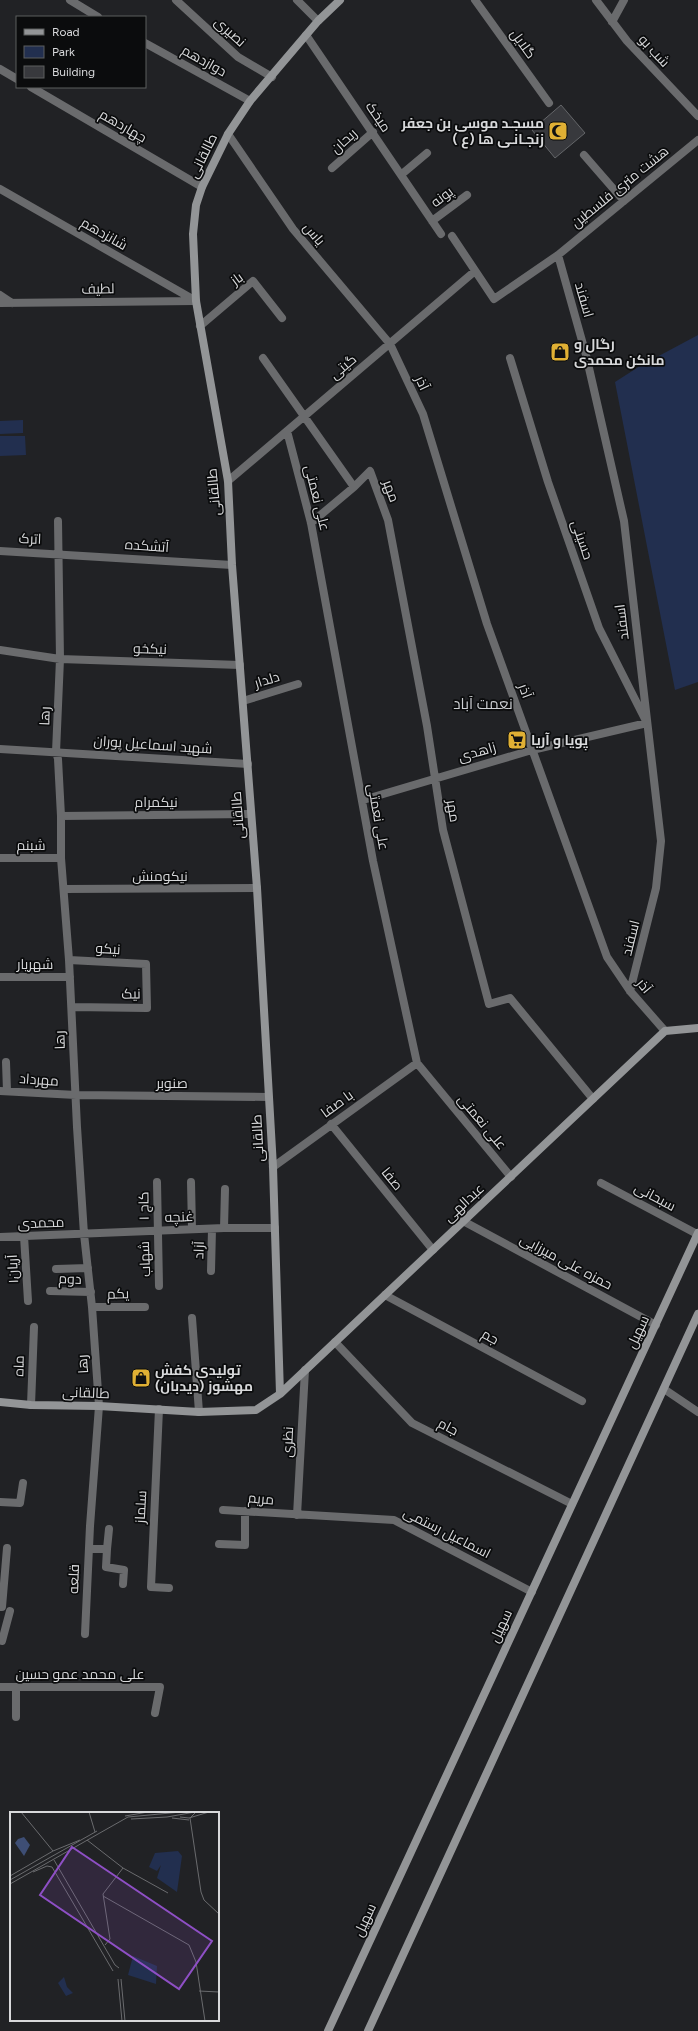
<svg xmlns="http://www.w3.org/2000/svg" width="698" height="2031" font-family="Figtree,Cairo,sans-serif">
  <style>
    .green { fill: #222f4f }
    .building { fill: #38393d; stroke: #646669 }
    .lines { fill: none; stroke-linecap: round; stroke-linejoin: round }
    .street { stroke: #6a6b6d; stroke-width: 8 }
    .secondary { stroke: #939597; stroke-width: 8 }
    .labels { text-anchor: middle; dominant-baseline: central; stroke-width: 3.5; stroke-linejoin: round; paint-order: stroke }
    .street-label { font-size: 14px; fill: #d8d9db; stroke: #0b0c0d }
    .poi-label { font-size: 14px; font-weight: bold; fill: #d8d9db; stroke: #0b0c0d; text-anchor: start }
    .neighbourhood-label { font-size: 15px; fill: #ced0d4; stroke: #0b0c0d }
    .inset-road { fill: none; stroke: #6a6b6e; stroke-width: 1 }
    .view { fill: #8e4fc5; fill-opacity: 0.15; stroke: #8e4fc5; stroke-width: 2 }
    .inset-edge { fill: none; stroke: #d8d9db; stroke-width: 2 }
  </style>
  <rect width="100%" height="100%" fill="#212225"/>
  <!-- green -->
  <path class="green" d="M698,335V682L675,690L615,382L640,366Z
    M23,420V433L0,434V421Z
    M0,436H25L26,455L0,456Z"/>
  <!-- building -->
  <path class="building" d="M561,105L585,133L555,158L532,130Z"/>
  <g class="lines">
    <!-- street -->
    <path class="street" d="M70,0L98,17
      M176,0L238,57L272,77
      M297,0L318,21
      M475,0L549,103
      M596,0L627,41L698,116
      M612,22L624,0
      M306,35L441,234
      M145,43L250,101
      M0,69L17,79
      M31,87L202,187
      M228,134L293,229L390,344L423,414L487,624L607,957L630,991L665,1031
      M584,155L624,201
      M332,168L373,132
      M402,174L427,153
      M0,189L196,301
      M432,221L467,195
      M452,236L494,299L558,255L698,140
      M558,255L586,355L624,521L661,841L656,888L630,991
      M0,295L12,303
      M0,303L195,301
      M200,326L253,281L282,318
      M263,358L354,487
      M287,431L311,523L373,861L417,1063L511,1177
      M228,481L475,271
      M58,521L60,659L56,752L58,759L61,816V858L69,960L77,1127L84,1234L92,1307L99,1406L90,1526L85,1634
      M311,523L354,487L370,471L388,520L427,726L443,830L489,1004L510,998L593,1099
      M0,551L232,565
      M0,650L60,659L240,665
      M243,701L298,684
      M0,749L248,764
      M363,800L532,750L647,723L599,628L548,482L510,358
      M61,816L251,814
      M0,858H61
      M64,889L257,888
      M69,960L146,964L147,1008L72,1007
      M0,977H70
      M6,1062L7,1091
      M0,1091L76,1095L268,1097
      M331,1124L433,1250
      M273,1167L417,1063
      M157,1182L159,1286
      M191,1182L192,1229
      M601,1183L697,1234
      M463,1221L656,1325
      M224,1228L225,1189
      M24,1236L28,1301
      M0,1237L224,1228H275
      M56,1269L88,1268
      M211,1271L212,1229
      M50,1291L91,1292
      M385,1295L582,1401
      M92,1307H145
      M192,1318L199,1412
      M335,1342L412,1423L572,1504
      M664,1389L698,1412
      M31,1405L34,1327
      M159,1409L151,1587L169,1588
      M0,1502L20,1503L23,1483
      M223,1510L394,1520L532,1592
      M297,1515L305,1370
      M219,1544L245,1545V1511
      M89,1549H107L106,1567L124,1570L123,1584
      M107,1549L109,1529
      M0,1607H2L7,1548
      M2,1641L10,1611
      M0,1687H160L155,1713
      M16,1687V1717"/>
    <!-- secondary -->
    <path class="secondary" d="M280,1394L273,1167L257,888L232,565L228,481L196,301L193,234L196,205L202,187L228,134L250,101L318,21L340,0
      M0,1402L31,1405L99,1406L199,1412L256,1410L280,1394L665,1031L698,1028
      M328,2031L698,1233
      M368,2031L698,1314"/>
  </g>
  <!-- icons -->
  <defs>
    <symbol id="mosque-square" viewBox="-11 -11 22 22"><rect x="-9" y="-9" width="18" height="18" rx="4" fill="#e0b034" stroke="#0b0c0d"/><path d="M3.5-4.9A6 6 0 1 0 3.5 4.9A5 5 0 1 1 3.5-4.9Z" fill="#111"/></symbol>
    <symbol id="shop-square" viewBox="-11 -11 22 22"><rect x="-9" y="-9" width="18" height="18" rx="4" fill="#e0b034" stroke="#0b0c0d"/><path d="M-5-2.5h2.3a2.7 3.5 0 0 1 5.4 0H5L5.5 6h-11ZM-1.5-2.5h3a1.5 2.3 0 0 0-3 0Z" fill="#111"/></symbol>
    <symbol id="supermarket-square" viewBox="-11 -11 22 22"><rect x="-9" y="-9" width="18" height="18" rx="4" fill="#e0b034" stroke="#0b0c0d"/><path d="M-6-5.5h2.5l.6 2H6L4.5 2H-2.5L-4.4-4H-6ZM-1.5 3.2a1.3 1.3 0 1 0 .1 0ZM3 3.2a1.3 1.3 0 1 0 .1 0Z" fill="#111"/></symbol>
  </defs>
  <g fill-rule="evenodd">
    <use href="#mosque-square" x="547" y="120" width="22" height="22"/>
    <use href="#shop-square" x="549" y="341" width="22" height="22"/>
    <use href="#supermarket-square" x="506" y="729" width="22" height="22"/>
    <use href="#shop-square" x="130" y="1367" width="22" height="22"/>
  </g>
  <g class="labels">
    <!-- street labels -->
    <g class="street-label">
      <text transform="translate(230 32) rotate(42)">نصیری</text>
      <text transform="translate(523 44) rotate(54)">گلایل</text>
      <text transform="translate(654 51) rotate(47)">شب بو</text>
      <text transform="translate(204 61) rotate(29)">دوازدهم</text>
      <text transform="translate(378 117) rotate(56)">میخک</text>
      <text transform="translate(123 126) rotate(30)">چهاردهم</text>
      <text transform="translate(344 141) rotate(-42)">ریحان</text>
      <text transform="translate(203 156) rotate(-64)">طالقانی</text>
      <text transform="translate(620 187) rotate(-39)">هشت متری فلسطین</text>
      <text transform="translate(442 197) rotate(-37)">پونه</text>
      <text transform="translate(104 234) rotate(30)">شانزدهم</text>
      <text transform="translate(314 234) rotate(50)">یاس</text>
      <text transform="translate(237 279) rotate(-36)">باز</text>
      <text transform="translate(98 289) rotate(-1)">لطیف</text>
      <text transform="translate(584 300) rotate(74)">اسفند</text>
      <text transform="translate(343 367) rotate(-40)">گیتی</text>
      <text transform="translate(422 383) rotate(65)">آذر</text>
      <text transform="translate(391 491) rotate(70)">مهر</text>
      <text transform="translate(214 492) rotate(-95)">طالقانی</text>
      <text transform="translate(317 498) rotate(76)">علی نعمتی</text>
      <text transform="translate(30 539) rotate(2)">اترک</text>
      <text transform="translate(582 540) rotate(71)">حسینی</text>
      <text transform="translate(147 546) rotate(4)">آتشکده</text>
      <text transform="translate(622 622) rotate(-97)">اسفند</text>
      <text transform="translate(150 649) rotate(2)">نیکخو</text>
      <text transform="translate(267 680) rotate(-17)">دلدار</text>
      <text transform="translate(525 691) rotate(70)">آذر</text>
      <text transform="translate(45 716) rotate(-88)">رها</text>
      <text transform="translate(153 745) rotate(4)">شهید اسماعیل پوران</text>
      <text transform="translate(477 752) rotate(-16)">زاهدی</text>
      <text x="156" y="802">نیکمرام</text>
      <text transform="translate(453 811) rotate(81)">مهر</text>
      <text transform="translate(238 815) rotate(-94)">طالقانی</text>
      <text transform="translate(378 817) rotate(80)">علی نعمتی</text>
      <text x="31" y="845">شبنم</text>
      <text x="160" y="876">نیکومنش</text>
      <text transform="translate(631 938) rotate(-76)">اسفند</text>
      <text transform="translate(108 949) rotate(3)">نیکو</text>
      <text x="35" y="964">شهریار</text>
      <text transform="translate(644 986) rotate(51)">آذر</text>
      <text transform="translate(131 994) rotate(-1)">نیک</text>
      <text transform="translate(60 1040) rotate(-92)">رها</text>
      <text transform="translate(39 1080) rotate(4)">مهرداد</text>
      <text x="172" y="1083">صنوبر</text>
      <text transform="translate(337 1104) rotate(-36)">با صفا</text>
      <text transform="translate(482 1122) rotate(50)">علی نعمتی</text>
      <text transform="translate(258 1138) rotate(-93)">طالقانی</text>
      <text transform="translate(392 1179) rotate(51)">صفا</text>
      <text transform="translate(655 1197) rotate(28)">سبحانی</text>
      <text transform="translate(464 1203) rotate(-43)">عبدالهی</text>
      <text transform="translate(144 1206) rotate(-91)">کاج ۱</text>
      <text transform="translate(179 1217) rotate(-2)">غنچه</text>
      <text transform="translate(41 1223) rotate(-2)">محمدی</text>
      <text transform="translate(199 1250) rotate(-88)">آزاد</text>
      <text transform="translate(145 1259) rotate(-92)">شهاب</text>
      <text transform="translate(566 1262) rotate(28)">حمزه علی میرزایی</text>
      <text transform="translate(13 1269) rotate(-93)">آریان۱</text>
      <text transform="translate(70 1279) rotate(2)">دوم</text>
      <text transform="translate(118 1294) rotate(-1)">یکم</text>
      <text transform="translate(638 1332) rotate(-65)">سهیل</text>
      <text transform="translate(490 1337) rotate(29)">جم</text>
      <text transform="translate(83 1364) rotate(-94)">رها</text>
      <text transform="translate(19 1366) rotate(-88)">ماه</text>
      <text transform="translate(86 1393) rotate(2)">طالقانی</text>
      <text transform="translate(448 1427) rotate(27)">جام</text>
      <text transform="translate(288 1442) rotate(-87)">نظری</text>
      <text transform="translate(261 1499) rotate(5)">مریم</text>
      <text transform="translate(141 1507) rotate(-87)">سلماز</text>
      <text transform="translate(447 1533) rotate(27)">اسماعیل رستمی</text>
      <text transform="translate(74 1579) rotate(-88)">قلعه</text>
      <text transform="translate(501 1626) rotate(-65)">سهیل</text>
      <text x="80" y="1674">علی محمد عمو حسین</text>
      <text transform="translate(365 1920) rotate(-65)">سهیل</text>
    </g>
    <!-- poi labels -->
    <g class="poi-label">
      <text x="544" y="123" text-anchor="end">مسجـد موسی بن جعفر<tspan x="544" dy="16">( ع) زنجـانـی ها</tspan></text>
      <text x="574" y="344">رگال و<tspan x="574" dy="16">مانکن محمدی</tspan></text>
      <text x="531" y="740">پویا و آریا</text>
      <text x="155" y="1370">تولیدی کفش<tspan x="155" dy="16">مهشوز (دیدبان)</tspan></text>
    </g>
    <!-- neighbourhood labels -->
    <g class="neighbourhood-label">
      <text x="483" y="704">نعمت آباد</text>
    </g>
  </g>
  <!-- overview -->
  <g transform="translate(10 1812)">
    <rect width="209" height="209" fill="#212225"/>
    <path d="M168,39L172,44L167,80L147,66L151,53L147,59L139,55L145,41ZM123,144L147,154L146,172L118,163ZM54,165L57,175L63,181L56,184L48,171Z" fill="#222f4f"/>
    <path d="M14,25L20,33L14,44L5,31L8,27Z" fill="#3e4e75"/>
    <path class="inset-road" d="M11,0L43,39M79,0L85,20M185,1L180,6L191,80L194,88L209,102M115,4L138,0M170,5L179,6L199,0M162,6L179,8M121,7L157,5L185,0M77,28L113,56L158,81M44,48L105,153L109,156M42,55L103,159M23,60L37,54L42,55M0,64L43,39L70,28M0,68L87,19M0,72L118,5L171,0M93,84L179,133L186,150L195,209M95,133L100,127L93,82L113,56M108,167L112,209M111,167L115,209M189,179L209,180"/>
    <path class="view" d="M62,35L202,129L169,177L30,83Z"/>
    <rect width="209" height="209" class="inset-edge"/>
  </g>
  <!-- legend -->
  <rect x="16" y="16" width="130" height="72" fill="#0b0c0d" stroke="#5d5e5f"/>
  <rect x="24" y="29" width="20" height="6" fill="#939597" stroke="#5d5e5f"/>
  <text x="52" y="36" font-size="12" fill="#d8d9db">Road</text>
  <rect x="24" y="46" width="20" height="12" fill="#222f4f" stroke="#5d5e5f"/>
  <text x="52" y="56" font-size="12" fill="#d8d9db">Park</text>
  <rect x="24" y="66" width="20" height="12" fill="#38393d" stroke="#5d5e5f"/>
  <text x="52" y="76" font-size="12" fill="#d8d9db">Building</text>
</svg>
